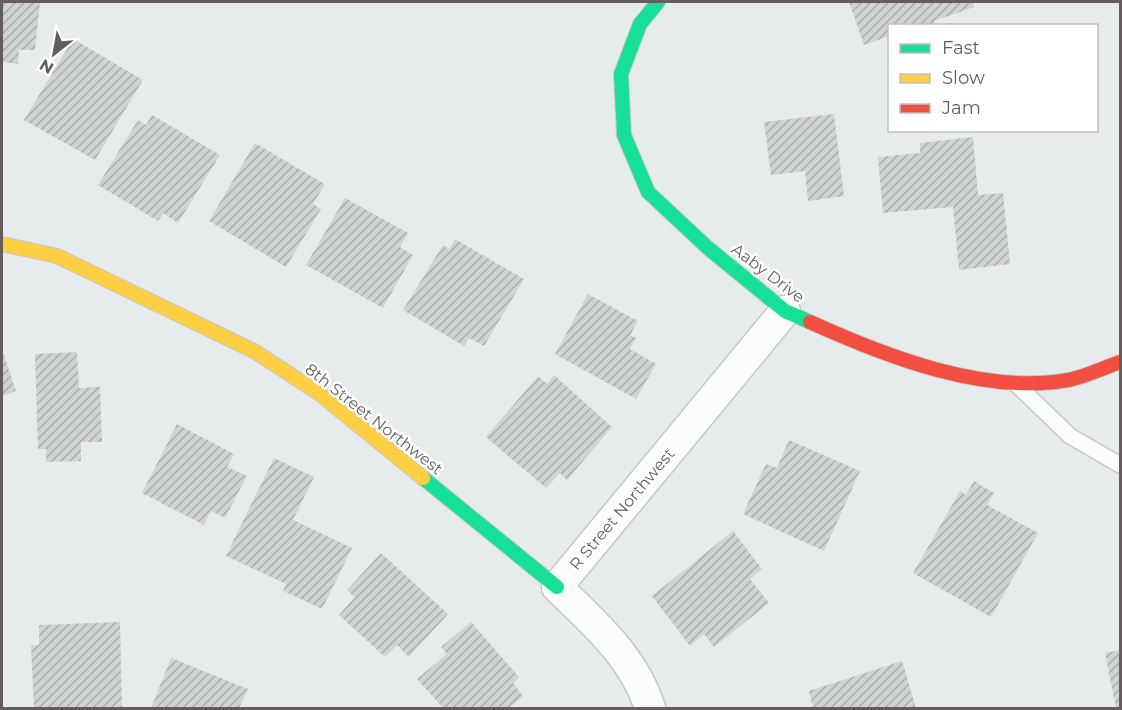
<svg xmlns="http://www.w3.org/2000/svg" width="1122" height="710" font-family="Montserrat,sans-serif">
  <style>
    .building { fill: url(#building-hatch) }
    .lines { fill: none; stroke-linecap: round; stroke-linejoin: round }
    .lane-casing { stroke: #c7c7c7; stroke-width: 18 }
    .street-casing { stroke: #c7c7c7; stroke-width: 33 }
    .fast-casing { stroke: #c7c7c7; stroke-width: 16 }
    .slow-casing { stroke: #c7c7c7; stroke-width: 16 }
    .jam-casing { stroke: #c7c7c7; stroke-width: 16 }
    .lane { stroke: #fbfcfc; stroke-width: 15 }
    .street { stroke: #fbfcfc; stroke-width: 30 }
    .fast { stroke: #16e098; stroke-width: 14 }
    .slow { stroke: #ffcf43; stroke-width: 14 }
    .jam { stroke: #f24e42; stroke-width: 14 }
    .labels { text-anchor: middle; dominant-baseline: central; stroke-width: 5; stroke-linejoin: round; paint-order: stroke }
    .street-label { font-size: 16px; fill: #645c5d; stroke: #fff }
  </style>
  <defs>
    <pattern id="building-hatch" width="6" height="6" patternUnits="userSpaceOnUse" patternTransform="scale(1.5)"><rect width="6" height="6" fill="#d0d3d3"/><path d="M-1 1l2-2M0 6l6-6M5 7l2-2" fill="none" stroke="#acaeae"/></pattern>
  </defs>
  <rect width="100%" height="100%" fill="#e6ebec"/>
  <!-- building -->
  <path class="building" d="M2,2H40L35,50H19L18,64L2,62Z
    M849,2H973L974,7L934,21L935,26H890V36L864,45Z
    M73,39L143,80L95,160L24,120Z
    M834,114L844,196L808,201L805,171L771,175L764,122Z
    M152,115L220,155L178,223L163,213L158,221L98,185L138,120L146,125Z
    M973,137L978,195L1003,193L1010,264L959,270L953,207L883,213L878,157L920,153V143Z
    M255,143L325,184L313,204L321,209L286,267L209,221Z
    M345,198L408,233L400,247L413,255L383,308L306,265Z
    M455,239L524,279L484,346L469,338L464,346L403,310L443,245L449,249Z
    M588,294L638,321L630,335L636,338L630,349L656,364L636,399L555,354Z
    M2,349L16,391L2,396Z
    M77,352L79,388L100,387L102,442H81V461L46,462V449H38L35,354Z
    M554,375L612,427L567,480L560,473L546,488L486,437L538,376L547,384Z
    M177,424L234,454L227,467L247,476L225,518L211,511L204,525L142,493Z
    M789,440L860,471L824,551L743,514L766,464L777,468Z
    M274,458L314,477L293,520L352,548L322,609L283,591L286,584L226,556Z
    M974,481L994,493L987,505L1038,533L991,617L913,573L960,491L966,495Z
    M733,531L762,569L750,579L769,603L714,647L704,634L690,646L652,596Z
    M381,553L448,614L409,657L397,645L385,657L339,615L355,597L347,590Z
    M120,622L122,708H34L31,645H39V625Z
    M471,622L519,677L513,683L523,696L509,708H443L417,679L447,654L441,647Z
    M1120,650V708H1116L1105,653Z
    M171,658L248,689L239,708H151Z
    M902,661L916,708H813L809,691Z"/>
  <g class="lines">
    <defs>
      <path id="lane" d="M1016,384L1070,436L1120,465"/>
      <path id="street" d="M650,708C634,657 595,624 557,587L785,311"/>
      <path id="fast" d="M658,2L640,24L621,74L624,135L648,192L708,248L785,311L810,322
        M423,478L557,587"/>
      <path id="slow" d="M2,244L57,256L254,351L320,394L423,478"/>
      <path id="jam" d="M810,322C885,356 984,395 1068,380C1085,377 1103,368 1120,362"/>
    </defs>
    <!-- lane casing -->
    <use href="#lane" class="lane-casing"/>
    <!-- street casing -->
    <use href="#street" class="street-casing"/>
    <!-- fast casing -->
    <use href="#fast" class="fast-casing"/>
    <!-- slow casing -->
    <use href="#slow" class="slow-casing"/>
    <!-- jam casing -->
    <use href="#jam" class="jam-casing"/>
    <!-- lane -->
    <use href="#lane" class="lane"/>
    <!-- street -->
    <use href="#street" class="street"/>
    <!-- fast -->
    <use href="#fast" class="fast"/>
    <!-- slow -->
    <use href="#slow" class="slow"/>
    <!-- jam -->
    <use href="#jam" class="jam"/>
  </g>
  <g class="labels">
    <!-- street labels -->
    <g class="street-label">
      <text transform="translate(768 273) rotate(37)">Aaby Drive</text>
      <text transform="translate(374 419) rotate(38)">8th Street Northwest</text>
      <text transform="translate(622 509) rotate(-50)">R Street Northwest</text>
    </g>
  </g>
  <!-- border -->
  <rect width="1122" height="710" fill="none" stroke="#645c5d" stroke-width="6"/>
  <!-- legend -->
  <rect x="888" y="24" width="210" height="108" fill="#ffffff" stroke="#c1bebe" stroke-width="1.5"/>
  <rect x="900" y="44" width="30" height="9" fill="#16e098" stroke="#c1bebe" stroke-width="1.5"/>
  <text x="942" y="54" font-size="18" fill="#645c5d">Fast</text>
  <rect x="900" y="74" width="30" height="9" fill="#ffcf43" stroke="#c1bebe" stroke-width="1.5"/>
  <text x="942" y="84" font-size="18" fill="#645c5d">Slow</text>
  <rect x="900" y="104" width="30" height="9" fill="#f24e42" stroke="#c1bebe" stroke-width="1.5"/>
  <text x="942" y="114" font-size="18" fill="#645c5d">Jam</text>
  <!-- north arrow -->
  <g transform="translate(54 54) rotate(211)" stroke="#ffffff" stroke-width="4.5" paint-order="stroke">
  <path d="M0-4.5L10 22L0 15L-10 22Z" fill="#645c5d"/>
  <text y="-9" font-size="16" font-weight="bold" text-anchor="middle" fill="#645c5d">N</text>
  </g>
</svg>
